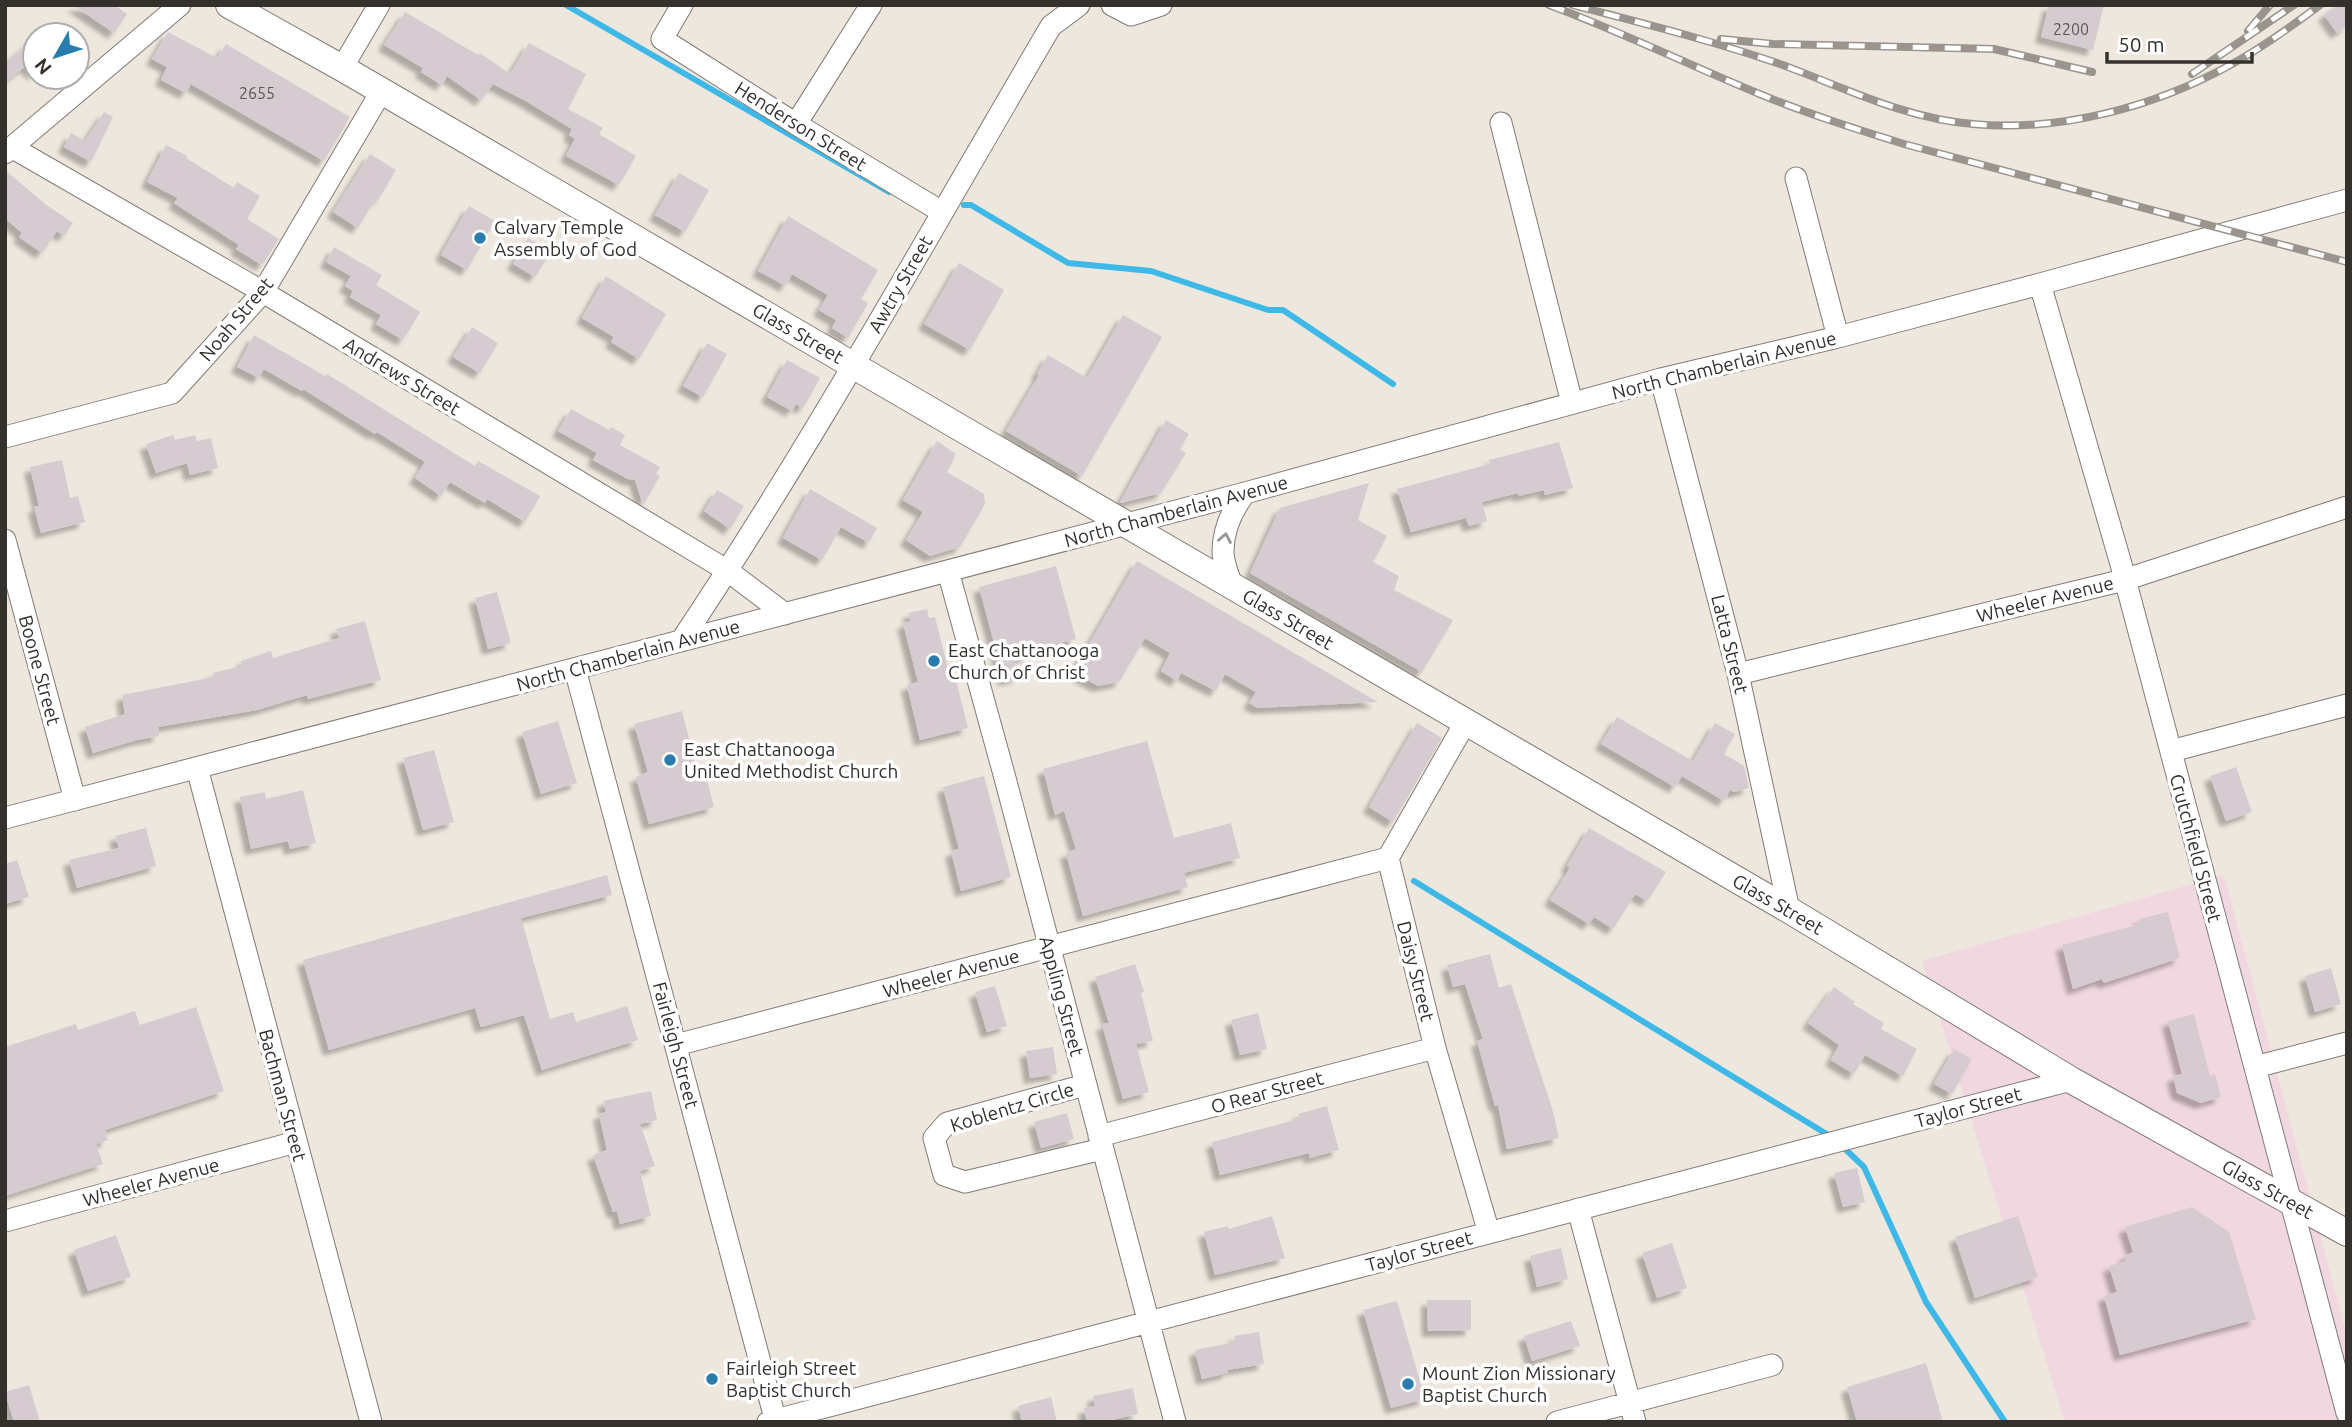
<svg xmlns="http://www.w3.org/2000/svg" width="2352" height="1427" font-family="Ubuntu,sans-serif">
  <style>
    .industrial { fill: #f0d7e0 }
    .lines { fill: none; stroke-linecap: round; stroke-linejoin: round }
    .stream { stroke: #3eb9e7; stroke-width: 6 }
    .building { fill: #d6cbd1; filter: url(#shadow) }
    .minor-casing { stroke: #817b73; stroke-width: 23 }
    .major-casing { stroke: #817b73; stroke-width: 28 }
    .minor { stroke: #fff; stroke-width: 21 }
    .major { stroke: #fff; stroke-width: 26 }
    .rail-casing { stroke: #99948d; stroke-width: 8 }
    .rail { stroke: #fff; stroke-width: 5; stroke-dasharray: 16; stroke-linecap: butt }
    .oneway { stroke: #9a9896 }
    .poi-dot { fill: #287dad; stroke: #fff; stroke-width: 2.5 }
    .labels { text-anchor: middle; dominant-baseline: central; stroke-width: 7; stroke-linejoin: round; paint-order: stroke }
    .number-label { font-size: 16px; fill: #5c5856 }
    .street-label { font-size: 19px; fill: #34312d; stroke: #fff }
    .poi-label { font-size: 19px; fill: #34312d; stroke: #fff; text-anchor: start }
  </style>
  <defs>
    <filter id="shadow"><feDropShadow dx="-6" dy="6" stdDeviation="2" flood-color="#0004"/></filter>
  </defs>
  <rect width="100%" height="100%" fill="#eee7de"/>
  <!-- industrial -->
  <path class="industrial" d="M2224,875L2347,1336V1422H2065L1922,961Z"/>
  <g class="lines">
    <!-- stream -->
    <path class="stream" d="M566,5L889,192
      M964,205H971L1068,263L1151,271L1268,310H1283L1393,384
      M1414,881L1833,1138
      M1841,1145L1864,1167L1926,1302L2005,1422"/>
  </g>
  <!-- building -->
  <path class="building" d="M73,5H114L127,14L114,33Z
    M2049,5H2104L2093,50L2041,37Z
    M2337,5H2347V26L2337,33L2324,15Z
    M405,12L478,55L480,53L510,74L529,43L586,74L568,109L603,128L599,134L636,156L619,185L566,156L575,139L569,135L572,129L526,101L493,84L481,100L447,76L442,85L421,72L423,68L384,45Z
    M168,32L217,58L226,44L350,117L324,161L191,84L186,93L161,80L167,67L152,59Z
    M35,37V76L26,66L5,82V63Z
    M104,112L113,117L91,162L64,147L71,133L85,141Z
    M166,145L187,156L186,158L234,188L237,182L260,196L247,219L279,239L262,265L236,249L239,245L174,203L178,198L147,182Z
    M370,154L396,170L378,200L375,199L358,228L333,212Z
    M5,170L45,204L73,223L64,236L57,231L42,253L19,237L22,233L5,218Z
    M679,173L709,190L685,232L655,215Z
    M469,206L495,221L467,270L441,255Z
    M788,216L878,270L861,299L868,303L848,338L832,328L836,320L819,310L828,295L792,274L786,286L758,271Z
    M528,238L551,251L535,277L513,264Z
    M334,247L382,275L376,285L420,312L403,340L376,324L381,315L350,297L353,291L345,286L351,276L326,262Z
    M959,263L1004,290L970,350L924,324Z
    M606,276L666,314L639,359L611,342L614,337L582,318Z
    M1123,315L1162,337L1082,476L1006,431L1039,375L1037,374L1048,355L1087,378Z
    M472,327L498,343L480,373L453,357Z
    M254,335L325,376L327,374L475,466L478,461L540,496L525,522L487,499L485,503L450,482L441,496L415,478L425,462L377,432L375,434L303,389L302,391L264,369L259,378L237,367Z
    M707,343L727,354L703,397L683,386Z
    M787,360L820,378L803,408L796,404L792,411L767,397Z
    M571,409L609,430L611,427L625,435L620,445L660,467L656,474L660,476L643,505L635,480L628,479L593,460L597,453L558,431Z
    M1166,420L1189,434L1180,449L1186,453L1161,493L1121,503L1120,502Z
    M173,435L175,440L195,435L197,441L211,438L218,468L190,475L187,463L156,473L146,444Z
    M937,441L956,454L947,472L984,494L985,504L960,547L930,556L906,540L923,512L903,500Z
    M1559,442L1573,488L1545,495L1544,490L1519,496L1518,493L1482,502L1487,521L1469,526L1466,518L1411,532L1397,489L1490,464L1489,460Z
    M62,460L70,498L78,496L85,522L41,533L34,507L39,506L30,467Z
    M1369,483L1358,520L1387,536L1373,562L1399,576L1394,590L1453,620L1422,672L1250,573L1280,508Z
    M810,489L877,528L869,543L841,527L822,560L783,538Z
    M717,490L744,506L730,529L704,511Z
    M1137,561L1378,702L1258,708L1249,703L1256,692L1225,674L1216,691L1181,673L1177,681L1161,671L1170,653L1145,638L1119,682L1098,686L1073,672Z
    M1056,566L1076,639L1026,652L1027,656L1014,659L1018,677L1004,680L979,587Z
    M497,592L511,643L488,649L475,598Z
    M927,609L929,618L935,617L950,677L955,676L968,728L920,740L907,685L918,682L903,623L911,621L908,613Z
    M365,621L381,680L308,699L307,695L257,710L158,727L159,736L137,740L93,753L85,727L125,714L122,695L214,677L213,673L243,666L241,661L271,651L273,658L339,638L336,629Z
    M682,711L697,770L704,768L714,807L649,824L636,777L648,772L634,724Z
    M1617,717L1693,761L1715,723L1735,734L1724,754L1744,766L1749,788L1734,792L1730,790L1724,801L1682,776L1675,787L1601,744Z
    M558,721L577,783L541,794L522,732Z
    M1417,723L1442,738L1393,822L1369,807Z
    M1147,741L1174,838L1231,823L1240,858L1184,873L1188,887L1083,916L1066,853L1076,849L1064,811L1055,815L1043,769Z
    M434,750L454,822L423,830L403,758Z
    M2236,767L2252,812L2226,821L2210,776Z
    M984,776L1011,877L961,891L951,851L959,849L943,787Z
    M303,790L316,843L290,849L288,841L251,849L240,797L265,792L266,799Z
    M146,828L156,866L77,888L69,860L119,848L115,836Z
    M1589,828L1666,872L1647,901L1635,894L1613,929L1594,917L1589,924L1550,900L1570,868L1567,866Z
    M17,860L29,897L5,904V864Z
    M607,875L612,895L521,918L550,1019L573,1012L576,1022L627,1006L638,1040L542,1070L524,1015L481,1027L475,1008L329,1050L303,960Z
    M2168,912L2180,958L2104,983L2102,979L2073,989L2062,945L2140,924L2139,919Z
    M1490,954L1499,988L1511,984L1552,1108L1559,1138L1507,1149L1498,1105L1495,1106L1477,1041L1483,1039L1465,984L1453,987L1447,965Z
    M1135,964L1144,992L1141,993L1153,1041L1136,1044L1149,1092L1123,1099L1102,1024L1109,1023L1095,977Z
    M2331,968L2341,1004L2315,1012L2305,976Z
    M995,986L1007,1026L987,1032L975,992Z
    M1834,987L1855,1002L1853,1004L1884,1023L1881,1029L1917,1049L1903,1076L1865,1055L1854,1074L1831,1060L1839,1045L1808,1023Z
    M196,1007L224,1091L105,1130L108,1140L96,1144L103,1164L5,1196V1047L76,1024L78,1030L135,1011L140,1025Z
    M1258,1013L1267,1049L1240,1055L1231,1020Z
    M2194,1014L2210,1076L2215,1074L2221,1097L2201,1103L2177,1093L2173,1076L2182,1074L2168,1021Z
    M1053,1047L1057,1074L1030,1078L1026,1051Z
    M1954,1049L1972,1059L1952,1094L1934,1084Z
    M651,1091L657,1120L640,1124L655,1166L640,1171L651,1216L620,1224L617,1211L613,1212L593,1155L607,1150L599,1114L606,1112L603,1101Z
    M1327,1106L1339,1150L1310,1158L1309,1153L1220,1175L1212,1142L1299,1119L1298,1114Z
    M1067,1113L1074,1139L1041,1148L1034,1122Z
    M1857,1168L1865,1202L1843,1207L1834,1173Z
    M2192,1207L2229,1232L2256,1319L2120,1355L2104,1296L2117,1292L2109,1266L2126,1261L2124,1256L2133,1252L2125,1227Z
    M1272,1216L1285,1258L1215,1275L1204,1232L1228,1226L1229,1229Z
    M2018,1216L2038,1277L1975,1298L1955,1237Z
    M116,1235L131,1277L88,1291L74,1250Z
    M1672,1243L1687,1288L1657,1298L1642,1253Z
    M1561,1248L1568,1279L1537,1287L1530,1256Z
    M1427,1300H1471V1330L1428,1331Z
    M1397,1301L1425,1399L1391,1408L1363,1310Z
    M1571,1321L1580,1346L1532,1361L1524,1336Z
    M1259,1332L1264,1364L1227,1370L1228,1373L1202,1379L1195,1350L1235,1342L1234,1336Z
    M1926,1363L1943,1422H1857L1847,1387Z
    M29,1385L40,1422H14L5,1392Z
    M1133,1388L1138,1414L1103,1422H1087L1084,1408L1095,1406L1093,1396Z
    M1051,1397L1057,1422H1022L1018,1406Z"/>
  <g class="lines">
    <defs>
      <path id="minor" d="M682,5L662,39L796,124L942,212
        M1112,5L1131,15L1161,5
        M342,68L379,5
        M1501,123L1572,403
        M796,124L871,5
        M13,148L263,292L728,571L785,614
        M5,153L180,5
        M1796,178L1838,337
        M2040,284L2121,564L2347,1413
        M1661,379L1738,674L1789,910
        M5,437L172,393L263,292L381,92
        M5,540L75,800
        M948,571L1005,778L1175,1422
        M1232,586C1229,576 1223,563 1223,552C1223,530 1232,510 1245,493
        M681,641C814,442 930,232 1051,26L1079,5
        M575,669L776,1422
        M1738,674L2124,580L2347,507
        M1465,723L1388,858L1435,1048L1489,1233
        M2171,751L2347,705
        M197,768L371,1422
        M5,818L1245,493L1661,379L1838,337L2040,284L2347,200
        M676,1045L1388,858
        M2255,1067L2347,1043
        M1085,1085L947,1123L934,1138L944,1175L965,1182L1102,1149
        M1099,1136L1435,1048
        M1578,1209L1635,1422
        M5,1221L296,1142
        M768,1422L2071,1080
        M1557,1422L1772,1365"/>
      <path id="major" d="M229,5L342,68L1789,910L2071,1080L2347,1233"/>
    </defs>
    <!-- minor casing -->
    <use href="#minor" class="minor-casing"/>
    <!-- major casing -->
    <use href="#major" class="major-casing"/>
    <!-- minor -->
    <use href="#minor" class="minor"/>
    <!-- major -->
    <use href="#major" class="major"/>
    <defs>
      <path id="rail" d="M1549,5C1622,32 1691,66 1762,95C1808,114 1856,129 1904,144L2347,262
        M1573,5C1641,23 1710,40 1777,63C1841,86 1905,119 1973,124C2061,132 2155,107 2232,64C2263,47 2292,26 2320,5
        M2248,31L2270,5
        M1721,39L1773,44L1994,49L2092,72
        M2192,74L2294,5"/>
    </defs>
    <!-- rail casing -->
    <use href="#rail" class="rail-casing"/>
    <!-- rail -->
    <use href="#rail" class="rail"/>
  </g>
  <!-- one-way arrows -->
  <defs><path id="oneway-chevron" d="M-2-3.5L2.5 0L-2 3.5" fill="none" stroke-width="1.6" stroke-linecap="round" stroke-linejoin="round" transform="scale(1.75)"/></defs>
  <use class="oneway" href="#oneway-chevron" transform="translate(1225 538) rotate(-80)"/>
  <!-- markers -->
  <g class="poi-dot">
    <circle cx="480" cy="238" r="7"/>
    <circle cx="934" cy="661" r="7"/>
    <circle cx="670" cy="760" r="7"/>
    <circle cx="712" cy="1379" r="7"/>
    <circle cx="1408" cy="1384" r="7"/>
  </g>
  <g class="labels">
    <!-- number labels -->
    <g class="number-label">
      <text x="2071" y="29">2200</text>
      <text x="257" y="93">2655</text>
    </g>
    <!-- street labels -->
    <g class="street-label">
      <text transform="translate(801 126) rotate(32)">Henderson Street</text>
      <text transform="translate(900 284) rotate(-60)">Awtry Street</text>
      <text transform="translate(236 319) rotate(-50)">Noah Street</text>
      <text transform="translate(798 333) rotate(30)">Glass Street</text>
      <text transform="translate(1724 365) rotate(-14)">North Chamberlain Avenue</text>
      <text transform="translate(402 376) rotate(31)">Andrews Street</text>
      <text transform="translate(1176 511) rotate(-15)">North Chamberlain Avenue</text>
      <text transform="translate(2045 599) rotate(-14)">Wheeler Avenue</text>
      <text transform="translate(1288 619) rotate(30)">Glass Street</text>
      <text transform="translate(1730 644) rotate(76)">Latta Street</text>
      <text transform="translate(628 655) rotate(-15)">North Chamberlain Avenue</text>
      <text transform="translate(40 670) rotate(75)">Boone Street</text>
      <text transform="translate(2196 848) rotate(75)">Crutchfield Street</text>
      <text transform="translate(1778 904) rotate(30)">Glass Street</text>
      <text transform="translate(1416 971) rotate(76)">Daisy Street</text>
      <text transform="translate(951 973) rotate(-15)">Wheeler Avenue</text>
      <text transform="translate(1062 996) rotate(75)">Appling Street</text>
      <text transform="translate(676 1045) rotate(75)">Fairleigh Street</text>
      <text transform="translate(1267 1092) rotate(-15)">O Rear Street</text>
      <text transform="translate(283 1095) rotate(75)">Bachman Street</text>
      <text transform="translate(1012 1107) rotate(-17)">Koblentz Circle</text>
      <text transform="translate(1968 1107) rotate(-15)">Taylor Street</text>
      <text transform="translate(151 1182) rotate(-15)">Wheeler Avenue</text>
      <text transform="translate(2268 1189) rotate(29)">Glass Street</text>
      <text transform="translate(1419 1251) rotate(-15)">Taylor Street</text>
    </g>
    <!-- poi labels -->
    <g class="poi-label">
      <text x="494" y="227">Calvary Temple<tspan x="494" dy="22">Assembly of God</tspan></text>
      <text x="948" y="650">East Chattanooga<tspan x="948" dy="22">Church of Christ</tspan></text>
      <text x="684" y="749">East Chattanooga<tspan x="684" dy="22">United Methodist Church</tspan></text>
      <text x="726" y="1368">Fairleigh Street<tspan x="726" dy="22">Baptist Church</tspan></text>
      <text x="1422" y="1373">Mount Zion Missionary<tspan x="1422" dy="22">Baptist Church</tspan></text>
    </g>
  </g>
  <!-- border -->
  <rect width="2352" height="1427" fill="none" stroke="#34312d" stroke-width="14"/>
  <!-- north arrow -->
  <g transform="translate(56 56) rotate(231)"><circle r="33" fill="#ffffff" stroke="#aeadab" stroke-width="2"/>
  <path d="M0-5L12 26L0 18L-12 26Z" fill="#287dad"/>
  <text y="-10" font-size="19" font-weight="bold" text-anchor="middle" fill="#34312d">N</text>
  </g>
  <!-- scale -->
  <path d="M2107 52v10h145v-10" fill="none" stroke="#34312d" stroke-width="3.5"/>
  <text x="2118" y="52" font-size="21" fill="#34312d" stroke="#ffffff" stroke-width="5" paint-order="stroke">50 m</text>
</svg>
